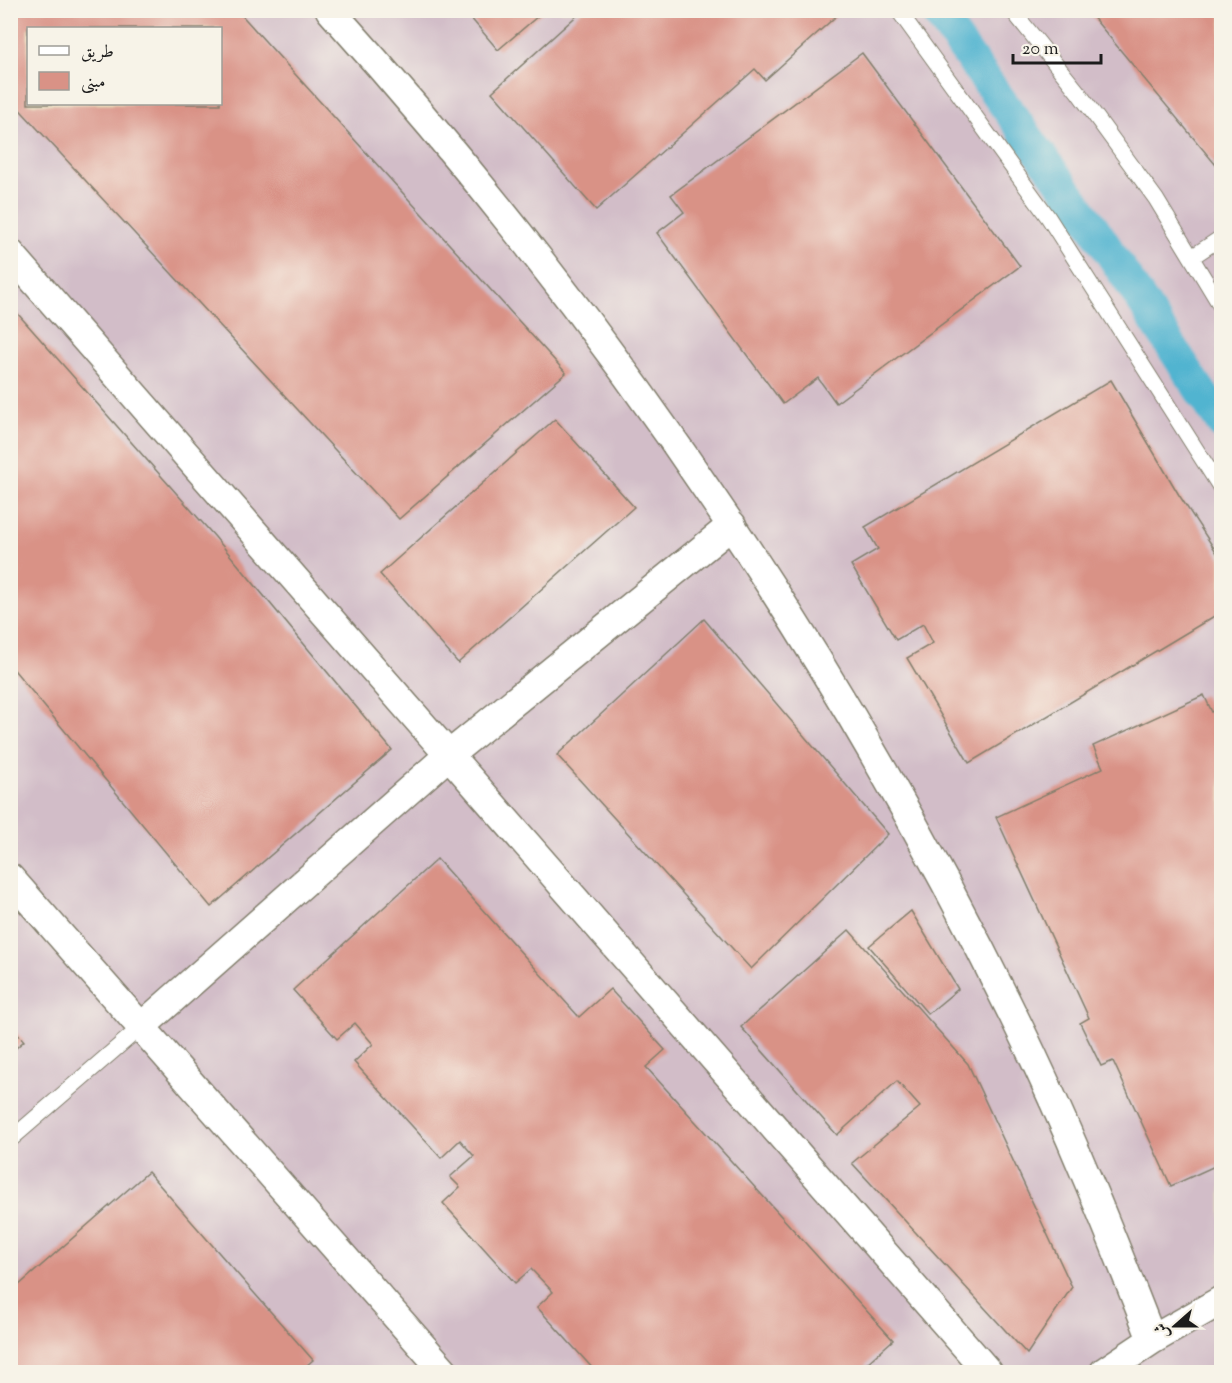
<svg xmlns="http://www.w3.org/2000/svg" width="1232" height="1383" font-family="'Sorts Mill Goudy',Amiri,serif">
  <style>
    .industrial { fill: #d2bdc8; fill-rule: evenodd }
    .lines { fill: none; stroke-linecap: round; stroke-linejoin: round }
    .canal { stroke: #51b4d0; stroke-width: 32 }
    .building { fill: #d99286; fill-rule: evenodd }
    .service-casing { stroke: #827e6c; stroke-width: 17 }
    .minor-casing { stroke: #827e6c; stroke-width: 31 }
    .service { stroke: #fff; stroke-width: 15 }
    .minor { stroke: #fff; stroke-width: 28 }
  </style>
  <rect width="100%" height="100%" fill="#f7f3e8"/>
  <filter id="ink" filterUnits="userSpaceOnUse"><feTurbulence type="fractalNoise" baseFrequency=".0167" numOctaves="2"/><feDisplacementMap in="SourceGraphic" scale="12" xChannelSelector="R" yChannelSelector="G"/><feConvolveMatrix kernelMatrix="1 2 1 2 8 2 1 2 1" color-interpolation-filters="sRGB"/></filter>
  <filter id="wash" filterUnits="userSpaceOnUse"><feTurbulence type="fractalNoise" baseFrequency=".008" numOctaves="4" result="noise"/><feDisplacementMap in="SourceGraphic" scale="24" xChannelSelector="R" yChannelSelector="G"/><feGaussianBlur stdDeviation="1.35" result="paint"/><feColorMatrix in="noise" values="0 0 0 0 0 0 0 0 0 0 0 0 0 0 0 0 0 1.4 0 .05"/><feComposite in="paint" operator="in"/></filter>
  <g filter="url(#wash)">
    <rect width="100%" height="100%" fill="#e7e0bb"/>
    <!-- industrial -->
    <path class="industrial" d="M11,11H1221V1372H11ZM28,28H220V104H28Z"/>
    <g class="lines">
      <!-- canal -->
      <path class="canal" d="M935,10L1094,228L1222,424"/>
    </g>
    <g id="blocks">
      <!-- building -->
      <path class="building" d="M10,10H237L566,373L399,519L10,99ZM28,28H220V104H28Z
        M464,10H545L498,50Z
        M583,10H843L765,80L755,69L596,210L492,92Z
        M1087,10H1221V169L1220,170Z
        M862,53L1020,266L836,403L818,378L783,404L657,233L684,212L671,195Z
        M10,305L215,537L392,750L211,907L10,665Z
        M1111,380L1179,495L1221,559V612L969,763L907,658L933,643L923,624L896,640L851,565L878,549L865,527Z
        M555,419L634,507L458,663L380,574Z
        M704,619L888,834L751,969L557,755Z
        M1204,695L1212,712L1221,708V1175L1217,1165L1171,1186L1113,1061L1101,1066L1080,1023L1089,1018L996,817L1103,768L1093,746Z
        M437,859L579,1017L610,989L665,1050L646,1067L893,1340L865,1365L872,1372H596L537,1307L553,1292L531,1269L515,1283L443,1203L460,1187L450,1177L474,1156L460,1140L441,1158L354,1062L373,1044L355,1023L337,1039L293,990Z
        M911,911L958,989L928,1014L869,946Z
        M849,930L968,1064L1072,1287L1027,1354L852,1163L920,1107L897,1081L837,1135L741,1027Z
        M10,1025L24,1041L10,1053Z
        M148,1172L313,1360L299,1372H10V1293Z"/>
    </g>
  </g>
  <g filter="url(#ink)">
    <use href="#blocks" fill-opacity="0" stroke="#827e6c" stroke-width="1.5"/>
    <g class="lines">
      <defs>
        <path id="service" d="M898,10L1048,217L1222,490
          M1012,10L1078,92L1156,199L1222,308
          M1192,257L1222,237
          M10,1140L142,1026"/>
        <path id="minor" d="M330,10C604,314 836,653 1016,1021C1067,1125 1110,1232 1152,1340
          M10,253L988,1372
          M10,878L445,1372
          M142,1026L450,754L732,525
          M1104,1372L1152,1340L1222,1300"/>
      </defs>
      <!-- service casing -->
      <use href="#service" class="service-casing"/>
      <!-- minor casing -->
      <use href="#minor" class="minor-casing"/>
      <!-- service -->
      <use href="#service" class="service"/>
      <!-- minor -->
      <use href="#minor" class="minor"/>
    </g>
  </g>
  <!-- margin -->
  <rect width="1232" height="1383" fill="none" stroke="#f7f3e8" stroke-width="36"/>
  <!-- legend -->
  <rect x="27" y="27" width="195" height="78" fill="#f7f3e8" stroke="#9f9d96" stroke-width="1.5"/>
  <rect x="39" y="46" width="30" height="9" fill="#ffffff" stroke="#9f9d96" stroke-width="1.5"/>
  <text x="81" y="57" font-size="18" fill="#1c1c1c">طريق</text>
  <rect x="39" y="72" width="30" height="18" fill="#d99286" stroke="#9f9d96" stroke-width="1.5"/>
  <text x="81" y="87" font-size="18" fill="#1c1c1c">مبنى</text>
  <!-- north arrow -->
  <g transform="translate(1175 1326) rotate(249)" stroke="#f7f3e8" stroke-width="4.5" paint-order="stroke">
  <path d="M0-4.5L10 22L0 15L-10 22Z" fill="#1c1c1c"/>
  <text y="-9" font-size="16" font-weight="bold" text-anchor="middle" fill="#1c1c1c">ش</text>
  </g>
  <!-- scale -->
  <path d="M1013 54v9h88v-9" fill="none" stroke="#1c1c1c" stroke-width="3"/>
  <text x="1022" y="54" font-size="18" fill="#1c1c1c" stroke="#f7f3e8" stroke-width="4.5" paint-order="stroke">20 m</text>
</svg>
